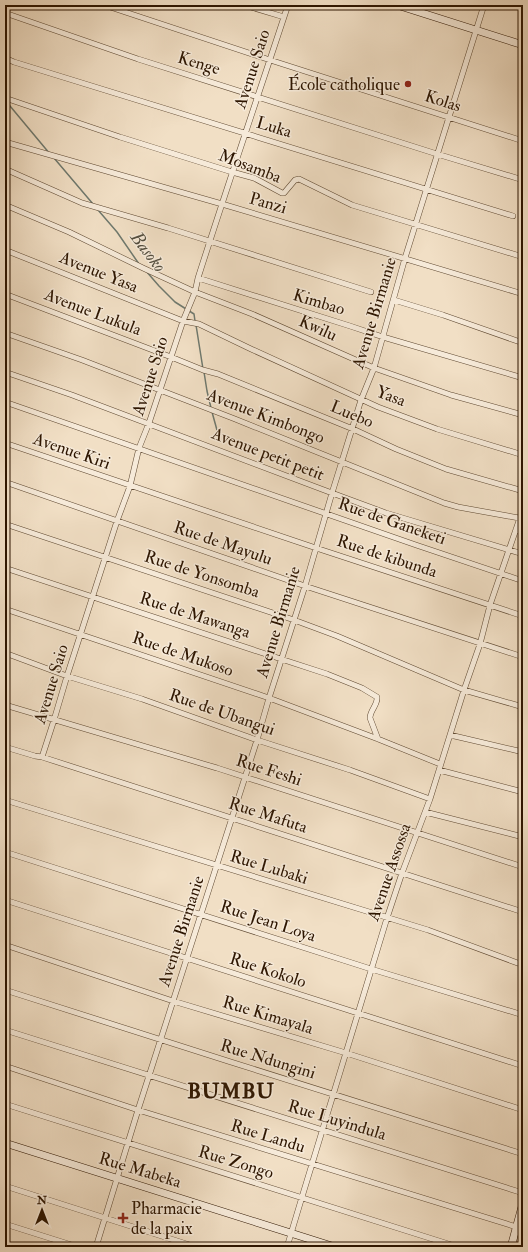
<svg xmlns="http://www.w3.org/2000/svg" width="528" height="1252" font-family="'IM FELL Double Pica',serif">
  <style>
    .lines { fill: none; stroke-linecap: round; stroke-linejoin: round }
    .stream { stroke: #6f796e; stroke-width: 1.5 }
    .street-casing { stroke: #5e4831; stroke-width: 6 }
    .secondary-casing { stroke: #2d1500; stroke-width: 8 }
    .street { stroke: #f6ead9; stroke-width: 5 }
    .secondary { stroke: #f6ead9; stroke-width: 7 }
    .poi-dot { fill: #8f2418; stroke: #f6ead9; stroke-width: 1.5 }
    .labels { text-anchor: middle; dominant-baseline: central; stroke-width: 3; stroke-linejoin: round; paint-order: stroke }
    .street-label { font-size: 17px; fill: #2d1500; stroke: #f6ead9 }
    .poi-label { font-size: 17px; fill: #2d1500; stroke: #f6ead9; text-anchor: end }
    .water-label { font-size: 18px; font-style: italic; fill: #544f40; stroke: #f6ead9 }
    .district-label { font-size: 21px; font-weight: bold; letter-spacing: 1px; fill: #2d1500; stroke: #f6ead9 }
  </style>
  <rect width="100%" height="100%" fill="#f1dfc5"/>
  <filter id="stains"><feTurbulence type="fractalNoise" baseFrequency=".005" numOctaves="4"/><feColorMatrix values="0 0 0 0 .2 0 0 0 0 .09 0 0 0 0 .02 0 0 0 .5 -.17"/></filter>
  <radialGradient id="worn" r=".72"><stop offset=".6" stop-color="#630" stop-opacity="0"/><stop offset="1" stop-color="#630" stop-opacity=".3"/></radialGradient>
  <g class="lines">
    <!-- stream -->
    <path class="stream" d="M5,100L50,154
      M54,158L93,204
      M98,210L117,232L139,264
      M146,271L159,286L175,302L194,314L195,321
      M196,325L203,369
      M204,372L207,391L211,408
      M212,412L220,441"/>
    <defs>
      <path id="street" d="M104,5L270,60L523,141
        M244,5L284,17
        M5,13L138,59L437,154L523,180
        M5,58L14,62L513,216
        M5,98L120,137L232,172L254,178L282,193H284L295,180L299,179L352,205L523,257
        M5,142L222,204L523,294
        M5,169L82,203L168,228L371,292
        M5,205L69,232L143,268L195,292L252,314L374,368L451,395L523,415
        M5,250L183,321L199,324L251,349L378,407L437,429L523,455
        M198,278L350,326L383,337L523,378
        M5,294L171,357L203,370L218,374L353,429L396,449L446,469L523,491
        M394,300L443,315L523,343
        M5,333L82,360L235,419L444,503L458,507L519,518
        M5,372L72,395L332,493L386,513L523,554
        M5,402L416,545L523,581
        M5,443L316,548L523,616
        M5,482L305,586L523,657
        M5,524L294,620L337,636L464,690L523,707
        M516,529L523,531
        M5,568L281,659L327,674L362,688L377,697C378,705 370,710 370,718L378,739
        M5,609L269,698L378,739L440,764
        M5,653L67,676L142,699L257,740L350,770L430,799
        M5,705L217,768L523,867
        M450,735L523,752
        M5,747L35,756L42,757L523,912
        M42,757L54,720L67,676L117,521L130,486L139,448L149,423L183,321L195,292L198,278C227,187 258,96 288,5
        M439,770L523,792
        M5,800L428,930L523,965
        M425,812L523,837
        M5,852L371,969L523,1015
        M5,900L523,1066
        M5,945L173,1001L346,1053L523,1110
        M5,990C177,1046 351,1099 523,1154
        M5,1030L523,1193
        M5,1066L138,1110L523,1229
        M5,1104L458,1247
        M5,1186L196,1247
        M5,1224L78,1247
        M96,1247L138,1110L257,740L269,698L305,586L332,493L361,400L374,368L405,258L484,5
        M287,1247L302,1197L387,918L402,873L430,799L464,690L480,644L490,605L523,509"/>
      <path id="secondary" d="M397,5L523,45
        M5,1143L335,1247
        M511,1247L523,1203"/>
    </defs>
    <!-- street casing -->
    <use href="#street" class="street-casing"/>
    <!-- secondary casing -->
    <use href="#secondary" class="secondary-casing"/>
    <!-- street -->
    <use href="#street" class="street"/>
    <!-- secondary -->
    <use href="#secondary" class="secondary"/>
  </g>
  <!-- markers -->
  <g class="poi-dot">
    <circle cx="408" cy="84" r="4"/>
    <path d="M121 1212h4v4h4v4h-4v4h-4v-4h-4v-4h4z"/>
  </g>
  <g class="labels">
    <!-- street labels -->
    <g class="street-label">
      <text transform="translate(199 63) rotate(17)">Kenge</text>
      <text transform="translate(252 69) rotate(-72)">Avenue Saio</text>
      <text transform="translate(443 101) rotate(18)">Kolas</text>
      <text transform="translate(274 127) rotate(17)">Luka</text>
      <text transform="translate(250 166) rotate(21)">Mosamba</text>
      <text transform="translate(268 203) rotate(16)">Panzi</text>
      <text transform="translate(99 272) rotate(22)">Avenue Yasa</text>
      <text transform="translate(319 302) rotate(17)">Kimbao</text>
      <text transform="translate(93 312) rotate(21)">Avenue Lukula</text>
      <text transform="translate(374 313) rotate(-73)">Avenue Birmanie</text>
      <text transform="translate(318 328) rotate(24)">Kwilu</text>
      <text transform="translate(150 376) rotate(-72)">Avenue Saio</text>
      <text transform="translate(391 396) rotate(21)">Yasa</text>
      <text transform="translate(352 414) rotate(23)">Luebo</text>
      <text transform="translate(266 416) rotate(21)">Avenue Kimbongo</text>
      <text transform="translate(72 451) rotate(19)">Avenue Kiri</text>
      <text transform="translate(268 454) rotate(21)">Avenue petit petit</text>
      <text transform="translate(392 521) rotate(19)">Rue de Ganeketi</text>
      <text transform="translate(223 543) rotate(19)">Rue de Mayulu</text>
      <text transform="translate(387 556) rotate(18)">Rue de kibunda</text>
      <text transform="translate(202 574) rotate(18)">Rue de Yonsomba</text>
      <text transform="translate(195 615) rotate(18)">Rue de Mawanga</text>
      <text transform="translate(278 622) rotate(-73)">Avenue Birmanie</text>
      <text transform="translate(183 654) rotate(19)">Rue de Mukoso</text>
      <text transform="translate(51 684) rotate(-73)">Avenue Saio</text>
      <text transform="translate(222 712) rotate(19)">Rue de Ubangui</text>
      <text transform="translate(269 770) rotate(18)">Rue Feshi</text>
      <text transform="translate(268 815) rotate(18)">Rue Mafuta</text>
      <text transform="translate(269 867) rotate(17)">Rue Lubaki</text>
      <text transform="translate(389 872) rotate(-71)">Avenue Assossa</text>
      <text transform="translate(268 921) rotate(18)">Rue Jean Loya</text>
      <text transform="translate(181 931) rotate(-72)">Avenue Birmanie</text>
      <text transform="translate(268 970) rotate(18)">Rue Kokolo</text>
      <text transform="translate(268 1015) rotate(17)">Rue Kimayala</text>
      <text transform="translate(268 1059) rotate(17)">Rue Ndungini</text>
      <text transform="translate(337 1120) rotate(17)">Rue Luyindula</text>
      <text transform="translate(268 1136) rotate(17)">Rue Landu</text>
      <text transform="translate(236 1162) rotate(17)">Rue Zongo</text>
      <text transform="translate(140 1170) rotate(17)">Rue Mabeka</text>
    </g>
    <!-- poi labels -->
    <g class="poi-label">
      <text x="400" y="84">École catholique</text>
      <text x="131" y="1208" text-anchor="start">Pharmacie<tspan x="131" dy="20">de la paix</tspan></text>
    </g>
    <!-- water labels -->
    <g class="water-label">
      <text transform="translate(148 252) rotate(53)">Basoko</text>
    </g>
    <!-- district labels -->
    <g class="district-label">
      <text x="231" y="1091">BUMBU</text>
    </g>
  </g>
  <!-- margin -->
  <rect width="528" height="1252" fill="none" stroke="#f1dfc5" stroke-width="20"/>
  <rect x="6" y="6" width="516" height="1240" fill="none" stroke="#2d1500" stroke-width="2"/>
  <rect x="10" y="10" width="508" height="1232" fill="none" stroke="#2d1500"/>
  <!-- north arrow -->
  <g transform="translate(42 1210)" stroke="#f6ead9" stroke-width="3" paint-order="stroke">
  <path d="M0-3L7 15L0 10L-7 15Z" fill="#2d1500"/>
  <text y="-6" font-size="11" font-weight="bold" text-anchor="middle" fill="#2d1500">N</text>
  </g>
  <rect width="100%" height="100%" filter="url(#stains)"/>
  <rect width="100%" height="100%" fill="url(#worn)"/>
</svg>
